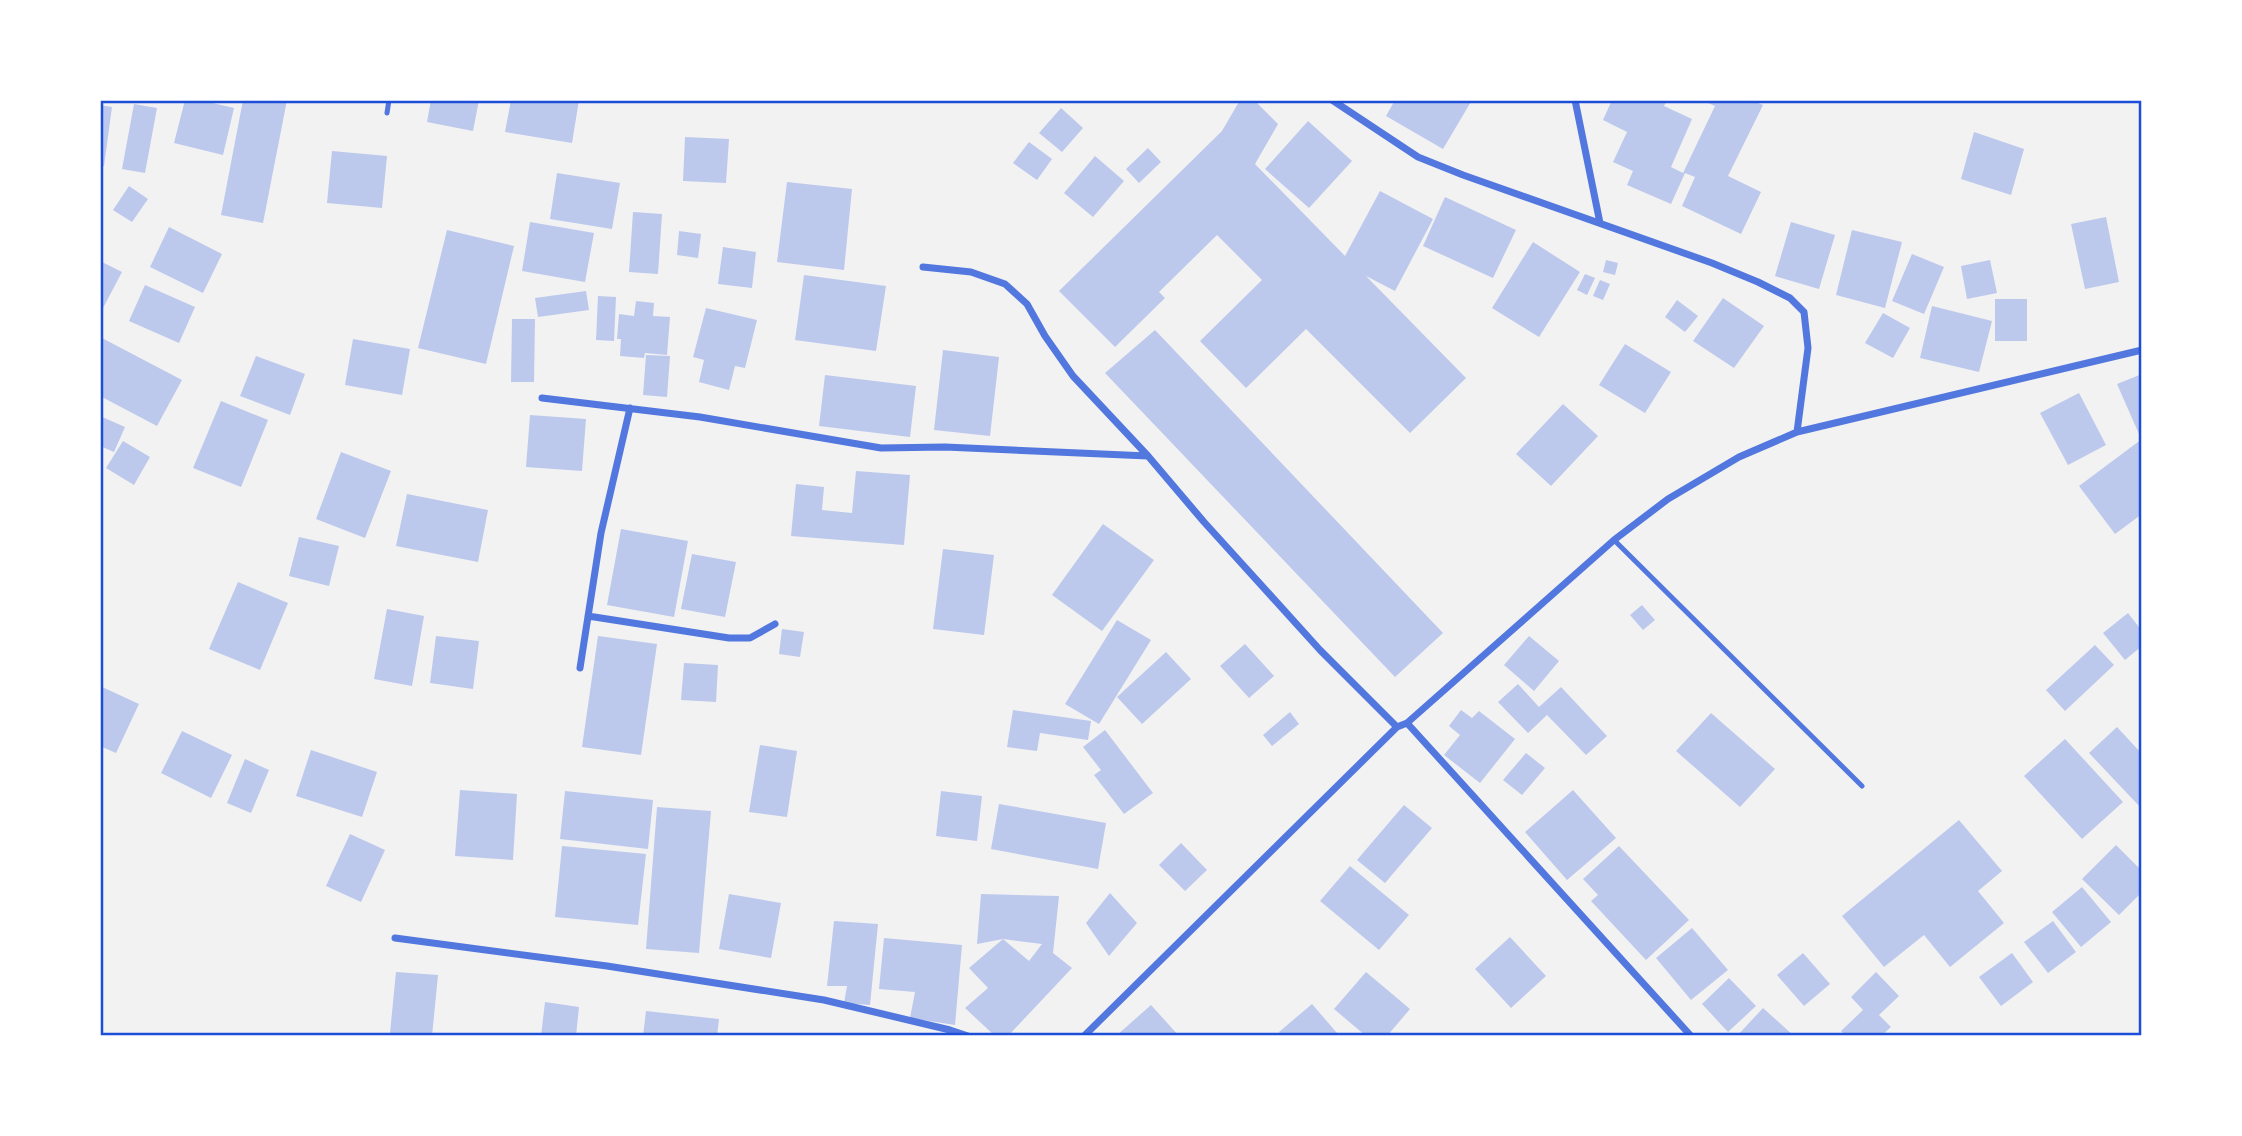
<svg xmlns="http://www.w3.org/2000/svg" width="2242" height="1136" font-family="Lato,sans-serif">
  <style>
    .building { fill: #bdc9ec }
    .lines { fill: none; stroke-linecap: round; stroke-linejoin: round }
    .service { stroke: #5277de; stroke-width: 5 }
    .minor { stroke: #5277de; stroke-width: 7 }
    .neatline { fill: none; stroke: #1d4ed8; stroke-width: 2.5 }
  </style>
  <rect width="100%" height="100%" fill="#f2f2f2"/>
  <!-- building -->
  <path class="building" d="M185,100H200L234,108L223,155L174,143Z
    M243,100H287L263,223L221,215Z
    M431,100H479L473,131L427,122Z
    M511,100H579L572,143L505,132Z
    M1240,100H1254L1278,124L1255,164L1345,256L1380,191L1433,219L1395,291L1366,276L1466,378L1410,433L1306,329L1246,388L1200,341L1262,280L1217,235L1159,292L1165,298L1115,347L1059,291L1222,131Z
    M1395,100H1472L1443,149L1386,116Z
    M1612,100H1667L1664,106L1692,119L1671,167L1683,173L1715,106L1701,100H1751L1763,105L1728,176L1761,192L1741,234L1682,206L1695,177L1685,173L1671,204L1627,185L1633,171L1613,162L1627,132L1603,120Z
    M134,104L157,108L145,173L122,169Z
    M100,105L112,107L104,166H100Z
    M1061,108L1083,128L1062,152L1039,133Z
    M1308,121L1352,161L1309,208L1265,169Z
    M1974,132L2024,149L2011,195L1961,179Z
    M685,137L729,139L726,183L683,181Z
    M1029,142L1052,159L1037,180L1013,163Z
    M1148,148L1161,162L1139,183L1126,169Z
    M332,151L387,156L382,208L327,203Z
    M1095,156L1124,181L1093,217L1064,193Z
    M557,173L620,183L612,229L550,219Z
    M787,182L852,189L844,270L777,262Z
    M129,186L148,199L132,222L113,210Z
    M1445,197L1516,230L1493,278L1423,246Z
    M633,212L662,214L658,274L629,272Z
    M2106,217L2119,282L2085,289L2071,224Z
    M530,222L594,233L585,282L522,271Z
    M1791,222L1835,235L1819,289L1775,276Z
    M169,227L222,254L203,293L150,267Z
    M447,230L514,246L486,364L418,348Z
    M1852,230L1902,242L1885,308L1836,295Z
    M679,231L701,234L698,258L677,255Z
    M1533,242L1580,272L1539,337L1492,308Z
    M723,247L756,252L752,288L718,284Z
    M1912,254L1944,267L1924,314L1892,301Z
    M1606,260L1618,263L1615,275L1603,272Z
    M1990,260L1997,293L1967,299L1961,266Z
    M100,261L122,272L102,310L100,309Z
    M1585,274L1595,278L1587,295L1577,290Z
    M804,275L886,286L876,351L795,340Z
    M1600,280L1610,284L1603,300L1593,296Z
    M145,285L195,307L179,343L129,321Z
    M586,291L589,310L538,317L535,298Z
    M598,296L616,297L614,341L596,340Z
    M1723,298L1764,326L1734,368L1693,341Z
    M1995,299H2027V341H1995Z
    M1677,300L1698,316L1685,332L1665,317Z
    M636,301L654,303L653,316L670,317L667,355L645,353L644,358L620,356L621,339H617L619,314L634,316Z
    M1932,306L1992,321L1979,372L1920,358Z
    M706,308L757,320L745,368L735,366L729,390L699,382L704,360L693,357Z
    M1883,313L1910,328L1893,358L1865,343Z
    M512,319H535L534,382H511Z
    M1155,330L1443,633L1395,677L1105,373Z
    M100,337L182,380L157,426L100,396Z
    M353,339L410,349L402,395L345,385Z
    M1625,344L1671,372L1645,413L1599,385Z
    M943,350L999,357L990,436L934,430Z
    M646,355L670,356L667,397L643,395Z
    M256,356L305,374L290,415L240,396Z
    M2142,374V433L2139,434L2117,384Z
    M825,375L916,386L910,437L819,426Z
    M2079,393L2106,445L2068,465L2040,413Z
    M221,401L268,420L241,487L193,468Z
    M1563,404L1598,436L1551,486L1516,454Z
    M530,415L586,419L582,471L526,467Z
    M100,416L125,427L114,452L100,446Z
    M2142,439V514L2115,534L2079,486Z
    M123,441L150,457L134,485L106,468Z
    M341,452L391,471L365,538L316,519Z
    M856,471L910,475L904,545L791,536L796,484L824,487L822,510L852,513Z
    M407,494L488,510L478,562L396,546Z
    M1103,524L1154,560L1102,631L1052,595Z
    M621,529L688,541L674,617L607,605Z
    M299,537L339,546L329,586L289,576Z
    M943,549L994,555L984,635L933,629Z
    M692,554L736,562L725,617L681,609Z
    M238,582L288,603L260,670L209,649Z
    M1642,605L1655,620L1643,630L1630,615Z
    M387,609L424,616L412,686L374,679Z
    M2128,613L2142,631V646L2125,660L2103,633Z
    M1117,620L1151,640L1099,724L1065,704Z
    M782,629L804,632L800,657L779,654Z
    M436,636L479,641L473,689L430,683Z
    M598,636L657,644L641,755L582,747Z
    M1529,636L1559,661L1534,691L1504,665Z
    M1245,644L1274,676L1249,698L1220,666Z
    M2095,645L2114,665L2065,711L2046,690Z
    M1166,652L1191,679L1142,724L1117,697Z
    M684,663L718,665L716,702L681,700Z
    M1518,684L1539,707L1561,687L1607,736L1586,755L1547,715L1528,733L1498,702Z
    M100,686L139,704L116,753L100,746Z
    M1013,710L1091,721L1088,740L1040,733L1037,751L1007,747Z
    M1461,710L1472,718L1479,711L1515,739L1480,783L1444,755L1460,735L1449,726Z
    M1290,712L1299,724L1272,746L1263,735Z
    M1711,713L1775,769L1740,807L1676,751Z
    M2117,727L2142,754V809L2089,753Z
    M1105,730L1153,793L1124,814L1094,775L1101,770L1083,747Z
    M182,731L232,755L211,798L161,773Z
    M2065,739L2123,802L2082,839L2024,776Z
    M760,745L797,751L787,817L749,812Z
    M311,750L377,772L362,817L296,796Z
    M1526,753L1545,768L1522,795L1503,780Z
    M245,759L269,770L251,813L227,803Z
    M460,790L517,794L513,860L455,856Z
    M1573,790L1616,838L1567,880L1525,832Z
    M565,791L653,800L648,849L560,839Z
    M941,791L982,796L977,841L936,836Z
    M999,804L1106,823L1098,869L991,849Z
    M1404,805L1432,828L1385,883L1357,860Z
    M657,807L711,811L699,953L646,949Z
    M1959,820L2002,871L1978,891L2004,923L1950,967L1924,935L1884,967L1842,916Z
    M350,834L385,850L361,902L326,886Z
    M1181,843L1207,870L1185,891L1159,865Z
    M2116,845L2142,871V892L2119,915L2082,879Z
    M562,846L646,854L638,925L555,917Z
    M1619,846L1689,920L1646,960L1591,901L1598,895L1583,879Z
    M1350,866L1409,915L1379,950L1320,901Z
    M2082,887L2111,922L2081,947L2052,912Z
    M1110,893L1137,923L1109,956L1086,923Z
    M729,894L781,903L771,958L719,949Z
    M981,894L1059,896L1053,953L1072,968L1008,1036H995L965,1008L988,988L969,968L1003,939L1029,961L1042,944L1003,939L977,944Z
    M834,921L878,924L870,1005L844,1003L847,986H827Z
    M2053,921L2076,952L2048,973L2024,942Z
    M1692,928L1728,970L1691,1000L1656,958Z
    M1510,937L1546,976L1511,1008L1475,969Z
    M884,938L962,945L955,1025L910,1018L915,992L879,989Z
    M1803,953L1830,984L1804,1006L1777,975Z
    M2012,953L2033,982L2001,1006L1979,977Z
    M396,972L438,975L432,1036L390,1033Z
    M1366,972L1410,1009L1387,1036H1366L1334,1009Z
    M1876,972L1899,996L1879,1015L1891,1027L1881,1036H1846L1841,1031L1863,1010L1851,997Z
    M1729,978L1756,1006L1728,1032L1702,1004Z
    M545,1002L579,1007L576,1036H541Z
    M1312,1004L1337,1033L1334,1036H1282L1279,1032Z
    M1151,1005L1179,1036H1116Z
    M1763,1008L1794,1036H1737Z
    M646,1011L719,1019L717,1036H643Z"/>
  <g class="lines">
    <!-- service -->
    <path class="service" d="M387,113L389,100
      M1614,540L1862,786"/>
    <!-- minor -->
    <path class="minor" d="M1332,100L1418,157L1463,175L1712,263L1758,282L1790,298L1804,312L1808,348L1797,432
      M1575,100L1600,223
      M923,267L971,272L1005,284L1027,304L1045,336L1073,376L1148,456L1204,522L1320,650L1397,727
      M542,398L700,417L881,448L945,447L1148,456
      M588,616L729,638H750L775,624
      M580,668L601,533L630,408
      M1407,723L1691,1036
      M395,938L607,966L824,1000L950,1030L968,1036
      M1084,1036L1397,727L1407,723L1614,540L1668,499L1739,457L1797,432L2142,350"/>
  </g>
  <!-- border -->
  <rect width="2242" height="1136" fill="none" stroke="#ffffff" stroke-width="203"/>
  <rect x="102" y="102" width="2038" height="932" class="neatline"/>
</svg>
